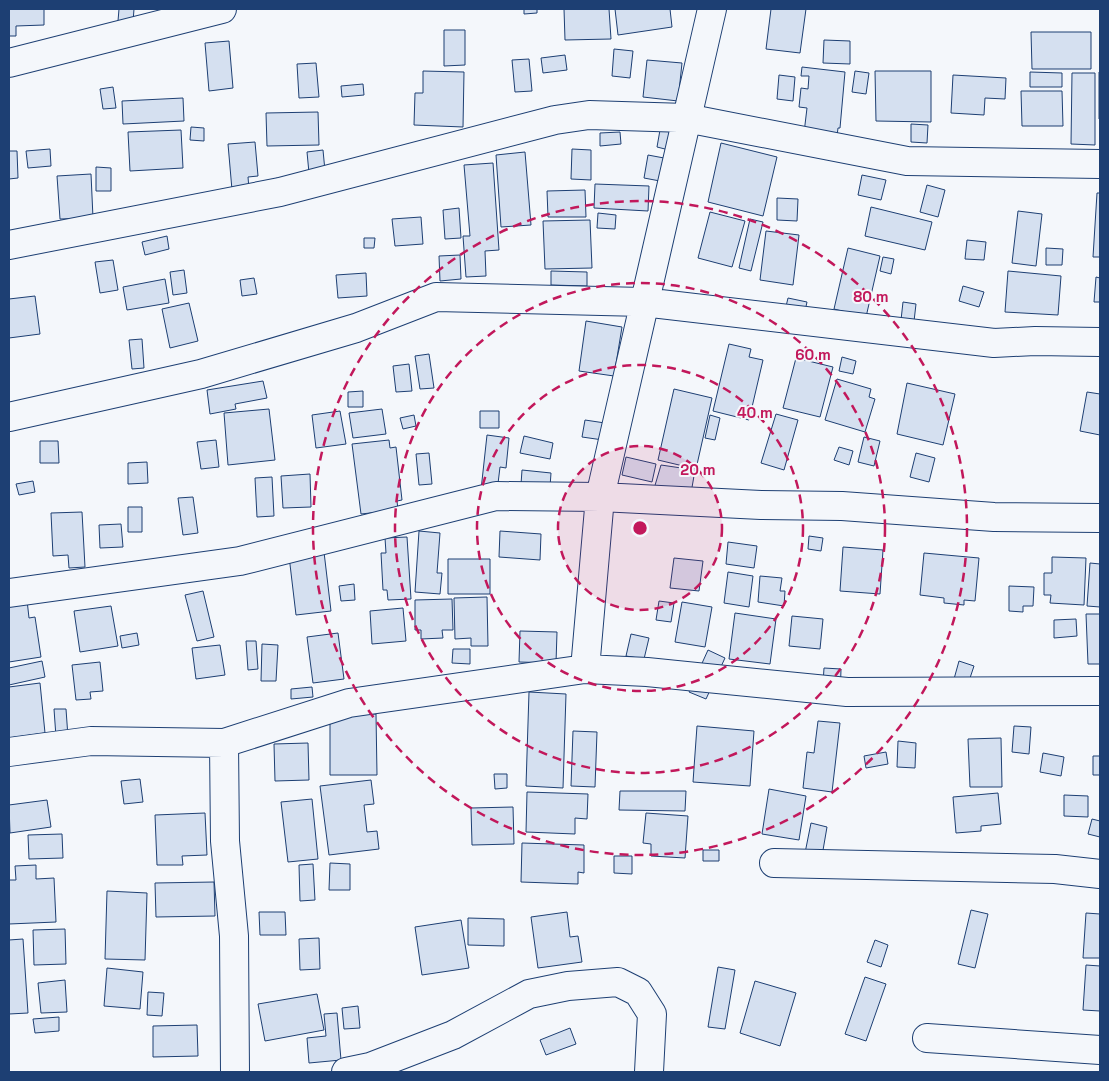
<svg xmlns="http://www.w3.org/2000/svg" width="1109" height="1081" font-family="'Space Grotesk',sans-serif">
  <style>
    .building { fill: #d5e0f0; stroke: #1d3f73 }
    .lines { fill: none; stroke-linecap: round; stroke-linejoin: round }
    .minor-casing { stroke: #1d3f73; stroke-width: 30 }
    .minor { stroke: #f4f7fb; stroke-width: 28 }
    .ring { fill: none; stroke: #c2185b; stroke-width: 2.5; stroke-dasharray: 9 6 }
    .centre { fill: #c2185b; stroke: #f4f7fb; stroke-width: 2.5 }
    .ring-label { font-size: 15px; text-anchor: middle; font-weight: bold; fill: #c2185b; stroke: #f4f7fb; stroke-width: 4; stroke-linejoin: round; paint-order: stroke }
  </style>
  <rect width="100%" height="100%" fill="#f4f7fb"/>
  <!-- building -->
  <path class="building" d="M9,9H44V25L16,26V36H9Z
    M119,9H134L133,22L118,21Z
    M524,9H537V13L524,14Z
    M564,9H609L611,39L565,40Z
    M615,9H670L672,27L618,35Z
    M771,9H806L800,53L766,49Z
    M444,30H465V65L444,66Z
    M1031,32H1091V69H1032Z
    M824,40L850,41V64L823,63Z
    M229,41L233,88L209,91L205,43Z
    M614,49L633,51L630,78L612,76Z
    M565,55L567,70L543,73L541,58Z
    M529,59L532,91L515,92L512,60Z
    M647,60L682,63L678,101L643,97Z
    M316,63L319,97L299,98L297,64Z
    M802,67L845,72L840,128H838L837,136L804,133L807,108L799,107L801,88L808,89L809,76H801Z
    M423,71L464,72L463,127L414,125L415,93H423Z
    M855,71L869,73L866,94L852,92Z
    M875,71H931V122L876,121Z
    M1030,72L1062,73V87H1030Z
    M1099,72H1100V119H1099Z
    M1072,73H1095V145L1071,144Z
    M779,75L795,77L793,101L777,99Z
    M953,75L1006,78L1005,99L985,98L984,115L951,113Z
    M363,84L364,95L342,97L341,86Z
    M113,87L116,108L103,109L100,89Z
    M1021,91H1062L1063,126H1022Z
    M183,98L184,121L123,124L122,101Z
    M318,112L319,145L267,146L266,113Z
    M911,124L928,125L927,143L911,142Z
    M191,127L204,128V141L190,140Z
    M181,130L183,168L130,171L128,132Z
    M660,130L672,132L669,150L657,147Z
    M620,132L621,144L600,146V133Z
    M255,142L258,176L248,177L249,189L232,190L228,144Z
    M721,143L777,157L763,216L708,202Z
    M50,149L51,166L28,168L26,151Z
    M572,149L591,150V180L571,179Z
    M323,150L325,171L309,173L307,152Z
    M9,151H17L18,178L9,179Z
    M525,152L531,225L501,227L496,155Z
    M648,155L664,158L660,181L644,178Z
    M493,163L499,250L485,251L486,276L466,277L463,236H470L464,165Z
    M96,167L111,168V191H96Z
    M91,174L93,218L60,219L57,176Z
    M862,175L886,180L881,200L858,195Z
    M595,184L649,186L648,211L594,208Z
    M927,185L945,190L938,217L920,212Z
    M585,190L586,217H548L547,191Z
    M1097,193H1100V257H1093Z
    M777,198L798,199L797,221L777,220Z
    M871,207L932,222L925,250L865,236Z
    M459,208L461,238L445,239L443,210Z
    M1018,211L1042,214L1036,266L1012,263Z
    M710,212L745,221L732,267L698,258Z
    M598,213L616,215L615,229L597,228Z
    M421,217L423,244L395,246L392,219Z
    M750,219L763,222L751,271L739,268Z
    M590,220L592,268L545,269L543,221Z
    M766,231L799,235L793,285L760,280Z
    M167,236L169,249L145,255L142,242Z
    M364,238H375L374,248H364Z
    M967,240L986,242L984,260L965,259Z
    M848,248L880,256L866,317L834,309Z
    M1046,248L1063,249L1062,265H1046Z
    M460,255L461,279L440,281L439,256Z
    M883,257L894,259L891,274L880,271Z
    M113,260L118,290L100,293L95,262Z
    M184,270L187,293L173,295L170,272Z
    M551,271L587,272V286L551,285Z
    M1008,271L1061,276L1058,315L1005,312Z
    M366,273L367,296L338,298L336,275Z
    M1096,277L1100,278V302H1094Z
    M254,278L257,294L242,296L240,280Z
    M165,279L169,303L127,310L123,287Z
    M963,286L984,292L979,307L959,301Z
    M35,296L40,334L9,338V299Z
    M788,298L807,302L803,320L784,315Z
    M903,302L916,304L913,330L900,329Z
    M189,303L198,341L170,348L162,309Z
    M586,321L622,327L614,376L579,371Z
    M142,339L144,368L132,369L129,340Z
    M729,344L751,349L749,357L763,360L749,420L713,411Z
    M429,354L434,388L420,389L415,356Z
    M842,357L856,361L853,374L839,371Z
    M796,358L833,367L820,417L783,408Z
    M409,364L412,391L396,392L393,366Z
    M837,379L871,389L869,397L875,399L865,432L825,420Z
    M263,381L267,398L235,404L236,409L210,414L207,390Z
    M907,383L955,394L943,445L897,434Z
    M674,389L712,398L696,469L658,460Z
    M363,391V407H348V392Z
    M1087,392L1100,394V435L1080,431Z
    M269,409L275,460L228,465L224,413Z
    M382,409L386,434L353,438L349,413Z
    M340,411L346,444L316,448L312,415Z
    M480,411H499V428H480Z
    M776,414L798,420L784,470L761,463Z
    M414,415L416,426L403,429L400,418Z
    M710,415L720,418L715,440L705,438Z
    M585,420L605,423L603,440L582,437Z
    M487,435L509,438L506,468L500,467L496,500L480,499Z
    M524,436L553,443L550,459L520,453Z
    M864,437L880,441L874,466L858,462Z
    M216,440L219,467L201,469L197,442Z
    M389,440L390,448L396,447L402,500L397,501L398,510L361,514L352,444Z
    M40,441H58L59,463H40Z
    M839,447L853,451L849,465L834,460Z
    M429,453L432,484L419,485L416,454Z
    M916,453L935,458L929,482L910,477Z
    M626,457L656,464L652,482L622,475Z
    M147,462L148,483L128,484V463Z
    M661,465L695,470L689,505L651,499Z
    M522,470L551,473L549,501L520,499Z
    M310,474L311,507L283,508L281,476Z
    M272,477L274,516L257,517L255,478Z
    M33,481L35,492L19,495L16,484Z
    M193,497L198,533L183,535L178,498Z
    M128,507H142V532H128Z
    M82,512L85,567L69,568L68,555L53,556L51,513Z
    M121,524L123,547L100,548L99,525Z
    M419,531L440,533L437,573H442L440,594L415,592Z
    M500,531L541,534L540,560L499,557Z
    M809,536L823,538L821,551L808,549Z
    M407,537L411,599L388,600L387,590H383L381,553H386L385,538Z
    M728,542L757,546L754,568L726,564Z
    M843,547L883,550L880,594L840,591Z
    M324,552L331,611L296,615L289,556Z
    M924,553L979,558L975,601L964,600V605L944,603V598L920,595Z
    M1052,557L1086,558L1084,605L1050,603L1051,595H1044V573H1052Z
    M674,558L703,561L699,591L670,588Z
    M448,559H490V594H448Z
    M1090,563L1100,564V607L1087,606Z
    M728,572L753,576L749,607L724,603Z
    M760,576L782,578L780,591H785L784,606L758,602Z
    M354,584L355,600L341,601L339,586Z
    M1009,586L1034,587L1033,606H1023V612L1009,611Z
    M203,591L214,637L197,641L185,595Z
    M487,597L488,646H471V638L455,639L454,598Z
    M452,599L453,630H442L443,638L421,639V630H415V600Z
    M27,600L29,618L35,617L41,657L9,662V603Z
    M659,601L674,603L671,622L656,620Z
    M682,602L712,607L705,647L675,642Z
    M111,606L118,646L80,652L74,611Z
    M403,608L406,641L372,644L370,611Z
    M735,613L776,619L770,664L729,659Z
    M1086,614H1100V664H1088Z
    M792,616L823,619L820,649L789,646Z
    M1076,619L1077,636L1054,638V620Z
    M520,631L557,632L556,663L519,662Z
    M137,633L139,645L122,648L120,636Z
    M338,633L344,679L313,683L307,637Z
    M631,634L649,638L644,659L626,656Z
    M246,641H256L258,669L248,670Z
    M262,644L278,645L276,681H261Z
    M220,645L225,675L196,679L192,648Z
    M453,649H470V664L452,663Z
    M708,650L725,658L706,699L689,692Z
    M42,661L45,677L9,685V668Z
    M959,661L974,666L968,684L954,679Z
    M100,662L103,691L90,692L91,699L76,700L72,665Z
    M824,668L841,669L840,701L822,699Z
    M40,683L45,733L9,738V687Z
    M312,687L313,697L291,699V689Z
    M529,692L566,694L563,788L526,786Z
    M54,709H66L68,737H56Z
    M330,714H376L377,775H330Z
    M818,721L840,723L832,792L803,788L807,752L814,753Z
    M697,726L754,731L750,786L693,782Z
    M1014,726L1031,727L1029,754L1012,752Z
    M573,731L597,732L595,787L571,786Z
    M1001,738L1002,787H970L968,739Z
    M898,741L916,743L915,768L897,767Z
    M308,743L309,780L275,781L274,744Z
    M886,752L888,764L866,768L864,756Z
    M1043,753L1064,757L1061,776L1040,772Z
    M1093,756H1100V775H1093Z
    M494,774H507V788L495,789Z
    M140,779L143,802L124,804L121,781Z
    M371,780L374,804L364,805L367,832L377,831L379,849L329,855L320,786Z
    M769,789L806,796L799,840L762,834Z
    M620,791H686L685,811L619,810Z
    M527,792L588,794L587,819L575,818V834L526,832Z
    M998,793L1001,824L981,826V831L956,833L953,797Z
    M1064,795L1088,796V817L1064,816Z
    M312,799L318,859L288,862L281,802Z
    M47,800L51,827L10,833L9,805Z
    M513,807L514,844L472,845L471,808Z
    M205,813L207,855L182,856L183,865H157L155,815Z
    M646,813L688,816L685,858L651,856V844L643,843Z
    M1092,819L1100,821V837L1088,834Z
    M811,823L827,827L822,856L805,853Z
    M62,834L63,858L29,859L28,835Z
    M522,843L584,845V873L578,872V884L521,882Z
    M703,850H719V861H703Z
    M614,856H632V874L614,873Z
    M330,863L350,864V890H329Z
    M313,864L315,900L300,901L299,865Z
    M36,865V879L54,878L56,922L9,924V880H16L15,866Z
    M214,882L215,916L156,917L155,883Z
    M107,891L147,893L145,960L105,959Z
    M971,910L988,914L975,968L958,964Z
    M259,912H285L286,935H260Z
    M567,912L570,937L578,936L582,962L538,968L531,917Z
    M1086,913L1100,914V958H1083Z
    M468,918L504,919V946L468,945Z
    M461,920L469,968L422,975L415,927Z
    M65,929L66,964L34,965L33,930Z
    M319,938L320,969L300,970L299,939Z
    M23,939L28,1013L9,1014V940Z
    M875,940L888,945L881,967L867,962Z
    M1086,965L1100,966V1011L1083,1010Z
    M718,967L735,970L725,1029L708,1027Z
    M107,968L143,972L140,1009L104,1006Z
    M865,977L886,984L866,1041L845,1034Z
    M65,980L67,1012L41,1013L38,983Z
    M755,981L796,993L780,1046L740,1033Z
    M148,992L164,993L162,1016L147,1015Z
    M317,994L324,1030L265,1041L258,1004Z
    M358,1006L360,1028L344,1029L342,1008Z
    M337,1013L341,1060L309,1063L307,1038L326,1036L324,1014Z
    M59,1017V1031L35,1033L33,1019Z
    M197,1025L198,1056L153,1057V1026Z
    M570,1028L576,1044L546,1055L540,1040Z"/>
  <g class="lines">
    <defs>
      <path id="minor" d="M9,63L222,9
        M9,245L280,192L555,120L589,115L686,118L907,161L1100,164
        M9,417L201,374L356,328L436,297L643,302L994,343L1035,341L1100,342
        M9,593L240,561L496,496L600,497L761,505L842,506L994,517L1100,518
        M585,669L600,497L712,9
        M224,743L225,841L234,936L235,1072
        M9,752L91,741L224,743L349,703L585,669L647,672L847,692L1100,691
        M774,863L1055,869L1100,874
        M927,1038L1100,1050
        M346,1072L370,1067L453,1035L529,994L568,986L618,982L638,992L652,1014L649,1072"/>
    </defs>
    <!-- minor casing -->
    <use href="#minor" class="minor-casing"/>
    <!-- minor -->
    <use href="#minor" class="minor"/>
  </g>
  <!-- distance rings -->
  <circle cx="640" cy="528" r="82" fill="#c2185b" fill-opacity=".12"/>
  <g class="ring">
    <circle cx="640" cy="528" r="82"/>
    <circle cx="640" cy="528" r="163"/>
    <circle cx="640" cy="528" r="245"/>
    <circle cx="640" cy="528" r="327"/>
  </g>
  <circle cx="640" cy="528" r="8" class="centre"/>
  <g class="ring-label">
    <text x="871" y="302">80 m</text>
    <text x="813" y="360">60 m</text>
    <text x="755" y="418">40 m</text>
    <text x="698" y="475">20 m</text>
  </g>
  <!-- border -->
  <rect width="1109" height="1081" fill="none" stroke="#1d3f73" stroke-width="20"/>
</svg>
